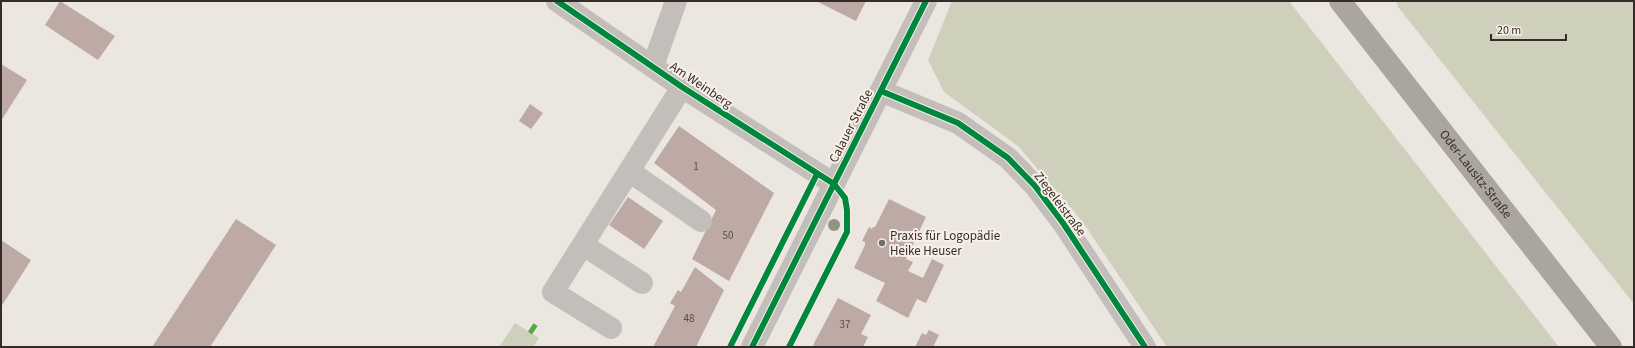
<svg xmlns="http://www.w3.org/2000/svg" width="1635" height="348" font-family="'Source Sans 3',sans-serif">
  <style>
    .green { fill: #ced0bc }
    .building { fill: #beaaa4 }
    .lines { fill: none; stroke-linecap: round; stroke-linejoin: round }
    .minor { stroke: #c4beba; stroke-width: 22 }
    .highway { stroke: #aba59f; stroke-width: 22 }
    .quiet { stroke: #54ab44; stroke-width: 5; stroke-dasharray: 10 5; stroke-linecap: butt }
    .cycleway-casing { stroke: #f8f0e8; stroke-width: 8 }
    .cycleway { stroke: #00873e; stroke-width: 6 }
    .tree { fill: #91947e }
    .poi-dot { fill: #756d69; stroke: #f8f0e8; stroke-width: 1.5 }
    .labels { text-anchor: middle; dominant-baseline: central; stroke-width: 4; stroke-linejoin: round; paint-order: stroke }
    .number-label { font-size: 11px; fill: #574c48 }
    .street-label { font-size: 13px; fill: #352c29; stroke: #f8f0e8 }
    .poi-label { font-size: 13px; fill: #352c29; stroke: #f8f0e8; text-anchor: start }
  </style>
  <rect width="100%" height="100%" fill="#ece6e0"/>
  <!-- green -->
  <path class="green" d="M952,1H1289L1559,347H1167L1082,221L1018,146L944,92L928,60Z
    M1396,1H1634V304L1398,7Z
    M515,323L539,338L533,347H499Z"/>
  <!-- building -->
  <path class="building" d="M60,1L115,36L98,60L45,25Z
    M816,1H866L856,21Z
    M1,64L27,80L1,121Z
    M530,104L543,113L531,129L519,121Z
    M679,126L774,193L729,281L692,259L716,210L654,163Z
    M628,197L663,221L644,249L609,225Z
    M889,199L926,217L906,259L913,262L908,271L923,278L932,259L944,265L926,303L917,299L908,318L876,301L885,283L854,268L865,245V242L862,241L869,227L872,229L873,227H875Z
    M236,219L276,245L210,347H152Z
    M1,240L31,260L1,307Z
    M695,267L724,290L696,347H653L675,306L670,303L678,290L681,292Z
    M838,298L871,315L861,334L868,337L863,347H816L813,345Z
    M929,330L939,335L933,347H915L922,333L926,335Z"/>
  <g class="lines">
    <!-- minor -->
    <path class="minor" d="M557,1L682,87L834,184
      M653,66L676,1
      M881,91L958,123L1008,158L1035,186L1063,223L1145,347
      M629,171L701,221
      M583,245L642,283
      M611,328L553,292L682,87
      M752,347L926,1"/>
    <!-- highway -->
    <path class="highway" id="s1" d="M1340,1L1611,347"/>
    <!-- quiet -->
    <path class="quiet" d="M530,333L538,321"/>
    <defs>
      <path id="cycleway" d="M557,1L682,87L834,184L845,198L847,210V232L789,347
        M881,91L958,123L1008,158L1035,186L1063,223L1145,347
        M730,347L817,174
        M752,347L926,1"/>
    </defs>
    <!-- cycleway casing -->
    <use href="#cycleway" class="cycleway-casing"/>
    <!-- cycleway -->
    <use href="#cycleway" class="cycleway"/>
  </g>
  <!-- trees -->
  <circle class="tree" cx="834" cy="225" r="6"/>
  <!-- markers -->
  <circle class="poi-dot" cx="882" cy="243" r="4"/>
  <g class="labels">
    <!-- number labels -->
    <g class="number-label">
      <text x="696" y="166">1</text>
      <text x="728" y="235">50</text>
      <text x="689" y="318">48</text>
      <text x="845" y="324">37</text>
    </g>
    <!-- street labels -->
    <g class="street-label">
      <text transform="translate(701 85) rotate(34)">Am Weinberg</text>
      <text transform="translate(851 126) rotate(-63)">Calauer Straße</text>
      <text stroke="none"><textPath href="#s1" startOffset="220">Oder-Lausitz-Straße</textPath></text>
      <text transform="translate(1060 204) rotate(53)">Ziegeleistraße</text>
    </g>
    <!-- poi labels -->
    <g class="poi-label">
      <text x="890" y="236">Praxis für Logopädie<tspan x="890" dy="15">Heike Heuser</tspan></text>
    </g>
  </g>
  <!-- border -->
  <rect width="1635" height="348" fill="none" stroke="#352c29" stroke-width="4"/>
  <!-- scale -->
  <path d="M1491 34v6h75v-6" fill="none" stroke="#352c29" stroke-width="2"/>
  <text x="1497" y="34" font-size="12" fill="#352c29" stroke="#f8f0e8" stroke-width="3" paint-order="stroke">20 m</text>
</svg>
